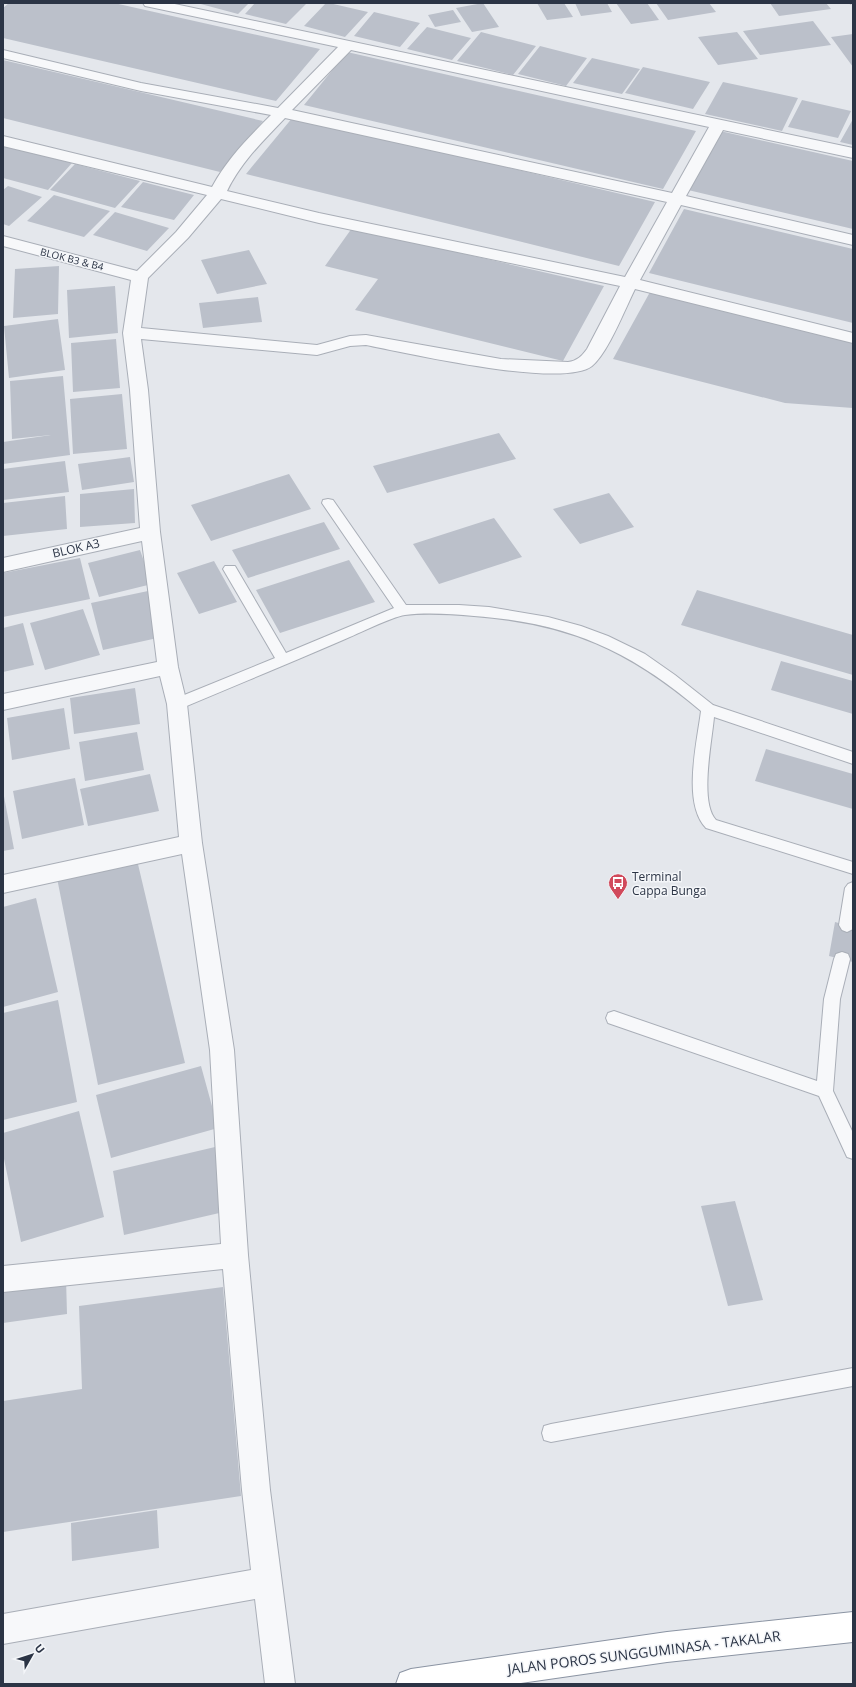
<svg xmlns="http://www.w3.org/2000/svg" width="856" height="1687" font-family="'Open Sans',sans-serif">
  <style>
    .building { fill: #bbc0ca }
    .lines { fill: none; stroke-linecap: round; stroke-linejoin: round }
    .lane-casing { stroke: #a9aeb7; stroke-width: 2 }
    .street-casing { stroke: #a9aeb7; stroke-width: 2 }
    .highway-casing { stroke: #8b94a3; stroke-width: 2 }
    .path { stroke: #c2c5cb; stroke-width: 2; stroke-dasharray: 2 2; stroke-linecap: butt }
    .lane { fill: #f7f8fa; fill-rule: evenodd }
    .street { fill: #f7f8fa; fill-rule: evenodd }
    .highway { fill: #fff; fill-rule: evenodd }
    .labels { text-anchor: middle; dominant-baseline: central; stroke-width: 3; stroke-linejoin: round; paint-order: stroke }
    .far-street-label { font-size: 10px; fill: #2b3445; stroke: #f4f6f9 }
    .street-label { font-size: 12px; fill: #2b3445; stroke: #f4f6f9 }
    .poi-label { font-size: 12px; fill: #2b3445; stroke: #f4f6f9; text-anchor: start }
    .near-street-label { font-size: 14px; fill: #2b3445; stroke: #f4f6f9 }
  </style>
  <rect width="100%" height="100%" fill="#e4e7ec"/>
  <!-- building -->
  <path class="building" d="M9,3H114L320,49L276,101L3,38V8Z
    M197,3H249L238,14Z
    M255,3H307L286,24L245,14Z
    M326,3H329L368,12L345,37L304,26Z
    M483,3L499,27L472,32L456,8Z
    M537,3H564L573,17L547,20Z
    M575,3H607L612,12L581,16Z
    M616,3H647L659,20L631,24Z
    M656,3H709L716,12L668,20Z
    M770,3H826L831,9L779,16Z
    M453,10L461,22L435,27L428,15Z
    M374,12L420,23L400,47L354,36Z
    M813,21L831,45L760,55L743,31Z
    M427,27L471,38L452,60L407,49Z
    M481,32L536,46L513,75L457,61Z
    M737,32L758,59L718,65L698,37Z
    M853,34V67L831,37Z
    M540,46L587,58L566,86L518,74Z
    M347,52L696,131L663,189L304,105Z
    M592,58L640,69L622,94L573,83Z
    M3,60L263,121L220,172L3,118Z
    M643,67L710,82L693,109L625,93Z
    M723,82L798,98L782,131L705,114Z
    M802,100L851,111L838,138L788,127Z
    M293,117L655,202L619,266L246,174Z
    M853,119V145L840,142Z
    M720,131L853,161V229L688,190Z
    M3,146L11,148L72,163L48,190L3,178Z
    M75,164L140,181L115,208L50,190Z
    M143,182L194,195L174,220L121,207Z
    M8,186L42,197L9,226L3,224V190Z
    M54,195L110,211L84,237L27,221Z
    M684,209L853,249V323L649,273Z
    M115,212L169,228L147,251L93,235Z
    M352,228L604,286L563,361L355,310L378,279L325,266Z
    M249,250L267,284L217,294L201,260Z
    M59,266L58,314L13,318L15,269Z
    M115,286L118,333L69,338L67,290Z
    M650,292L853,343V408L785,403L613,359Z
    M258,297L262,322L203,328L199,303Z
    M58,319L65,370L9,378L4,326Z
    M116,339L120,388L73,392L71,343Z
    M63,376L70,455L3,464V442L51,435L12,439L10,381Z
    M122,394L127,449L73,454L70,399Z
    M499,433L516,459L387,493L373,466Z
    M130,457L134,482L82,490L78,464Z
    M65,461L69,492L3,500V469Z
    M289,474L311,509L211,541L191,505Z
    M134,489L135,523L80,527V494Z
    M609,493L634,527L580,544L553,509Z
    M65,496L67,529L3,536V503Z
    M494,518L522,557L439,584L413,544Z
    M324,522L340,549L248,578L232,550Z
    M140,550L152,584L99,597L88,563Z
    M80,558L90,599L3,617V573Z
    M349,560L375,602L280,633L256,590Z
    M214,561L237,602L199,614L177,573Z
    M697,590L853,635V675L681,625Z
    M148,591L162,637L103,650L91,603Z
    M83,609L100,655L45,670L30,623Z
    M23,623L34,665L3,672V628Z
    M781,661L853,681V714L771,690Z
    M135,688L140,724L74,734L70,698Z
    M64,708L70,749L12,760L7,718Z
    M137,732L144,770L85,781L79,742Z
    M766,749L853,774V809L755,781Z
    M150,774L159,811L88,826L80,789Z
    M75,778L84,825L22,839L13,791Z
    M3,791L14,849L3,851Z
    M137,860L185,1063L98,1085L57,878Z
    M36,898L58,992L3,1007V907Z
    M835,922L853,927V962L829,956Z
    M58,1000L77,1102L3,1120V1013Z
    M201,1066L218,1128L111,1158L96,1095Z
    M79,1111L104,1217L21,1242L3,1154V1133Z
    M215,1147L228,1211L124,1235L113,1171Z
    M735,1201L763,1300L728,1306L701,1206Z
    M66,1278L67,1314L3,1323V1287Z
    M223,1287L241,1496L3,1532V1401L82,1389L79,1306Z
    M157,1510L159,1548L72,1561L71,1523Z"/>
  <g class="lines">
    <defs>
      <path id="lane" d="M328,499L333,500L406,605H459L489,607L548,617L581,626L608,636L645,654L675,675L713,705L853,752V764L714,717C712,741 699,802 716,820L853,862V874L706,828C682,803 697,743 701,711C629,650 569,623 474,616C452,614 427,612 405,615C391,617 358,634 343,640C290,663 236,685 182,708L177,709L172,708L170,704L172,700L275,658L223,569L225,566H235L286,653L394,608L322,503L323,500Z
        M853,882V929L847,932L842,930L839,925L845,888L848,884Z
        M842,952L848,954L850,959L840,999L833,1091L853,1133V1159L847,1157L819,1096L608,1023L606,1018L608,1013L614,1011L817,1081L824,999L834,959L836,954Z
        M853,1368V1386L551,1442L544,1440L542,1433L544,1426L551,1424Z"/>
      <path id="street" d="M143,3H170L853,148V158L723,130L686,196L853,235V245L681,205L640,280L853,333V343L635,289C625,309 608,353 592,366C563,389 407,353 366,345L350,346L317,355L141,339L148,390L160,532L178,667L187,704L202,843L234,1050L248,1255L270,1490L295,1684H265L255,1599L3,1644V1614L251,1570L242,1490L223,1269L3,1292V1266L221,1244L210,1050L182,854L3,893V875L179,837L167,704L160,676L3,710V694L157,662L142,541L3,572V558L140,528L130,390L123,333L131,280L3,246V236L137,271L176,232L207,195L3,146V136L212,187C227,159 249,137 271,115L141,91L3,58V50L141,83L278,108L338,47L150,7L145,6ZM351,50L709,127L672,193L292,110ZM285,118L667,202L625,277L319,213L227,191C241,162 263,141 285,118ZM221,199L319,223L620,286L587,349C582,356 577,361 568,362L501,359L366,335L350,336L317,345L141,328L148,278L188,238Z"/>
      <path id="highway" d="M853,1612V1642L667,1662L514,1684H396L400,1673L411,1669L667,1632Z"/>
    </defs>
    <!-- lane casing -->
    <use href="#lane" class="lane-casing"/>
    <!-- street casing -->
    <use href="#street" class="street-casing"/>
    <!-- highway casing -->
    <use href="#highway" class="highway-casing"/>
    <!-- path -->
    <path class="path" d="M850,3L853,6"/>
    <!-- lane -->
    <use href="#lane" class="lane"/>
    <!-- street -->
    <use href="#street" class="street"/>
    <!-- highway -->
    <use href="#highway" class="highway"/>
  </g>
  <!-- icons -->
  <defs>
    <symbol id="bus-pin" viewBox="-11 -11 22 30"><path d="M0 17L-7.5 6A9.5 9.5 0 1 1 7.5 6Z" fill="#d1495b" stroke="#f4f6f9"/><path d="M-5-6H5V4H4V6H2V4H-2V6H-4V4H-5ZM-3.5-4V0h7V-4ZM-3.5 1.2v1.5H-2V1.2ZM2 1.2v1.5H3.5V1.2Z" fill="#fff"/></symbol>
  </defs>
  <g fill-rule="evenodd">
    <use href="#bus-pin" x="607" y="872" width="22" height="30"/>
  </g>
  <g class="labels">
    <!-- far-street labels -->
    <g class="far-street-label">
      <text transform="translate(72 259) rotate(14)">BLOK B3 &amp; B4</text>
    </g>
    <!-- street labels -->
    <g class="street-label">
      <text transform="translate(76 548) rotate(-13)">BLOK A3</text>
    </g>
    <!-- poi labels -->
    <g class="poi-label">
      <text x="632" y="876">Terminal<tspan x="632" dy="14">Cappa Bunga</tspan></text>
    </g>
    <!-- near-street labels -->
    <g class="near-street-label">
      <text transform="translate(644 1652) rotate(-7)">JALAN POROS SUNGGUMINASA - TAKALAR</text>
    </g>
  </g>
  <!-- border -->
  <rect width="856" height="1687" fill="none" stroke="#2b3445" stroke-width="8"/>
  <!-- north arrow -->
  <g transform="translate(32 1655) rotate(51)" stroke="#f4f6f9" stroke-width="3" paint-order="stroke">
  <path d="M0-3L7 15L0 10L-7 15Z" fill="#2b3445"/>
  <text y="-6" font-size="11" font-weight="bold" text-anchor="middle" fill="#2b3445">U</text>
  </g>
</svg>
